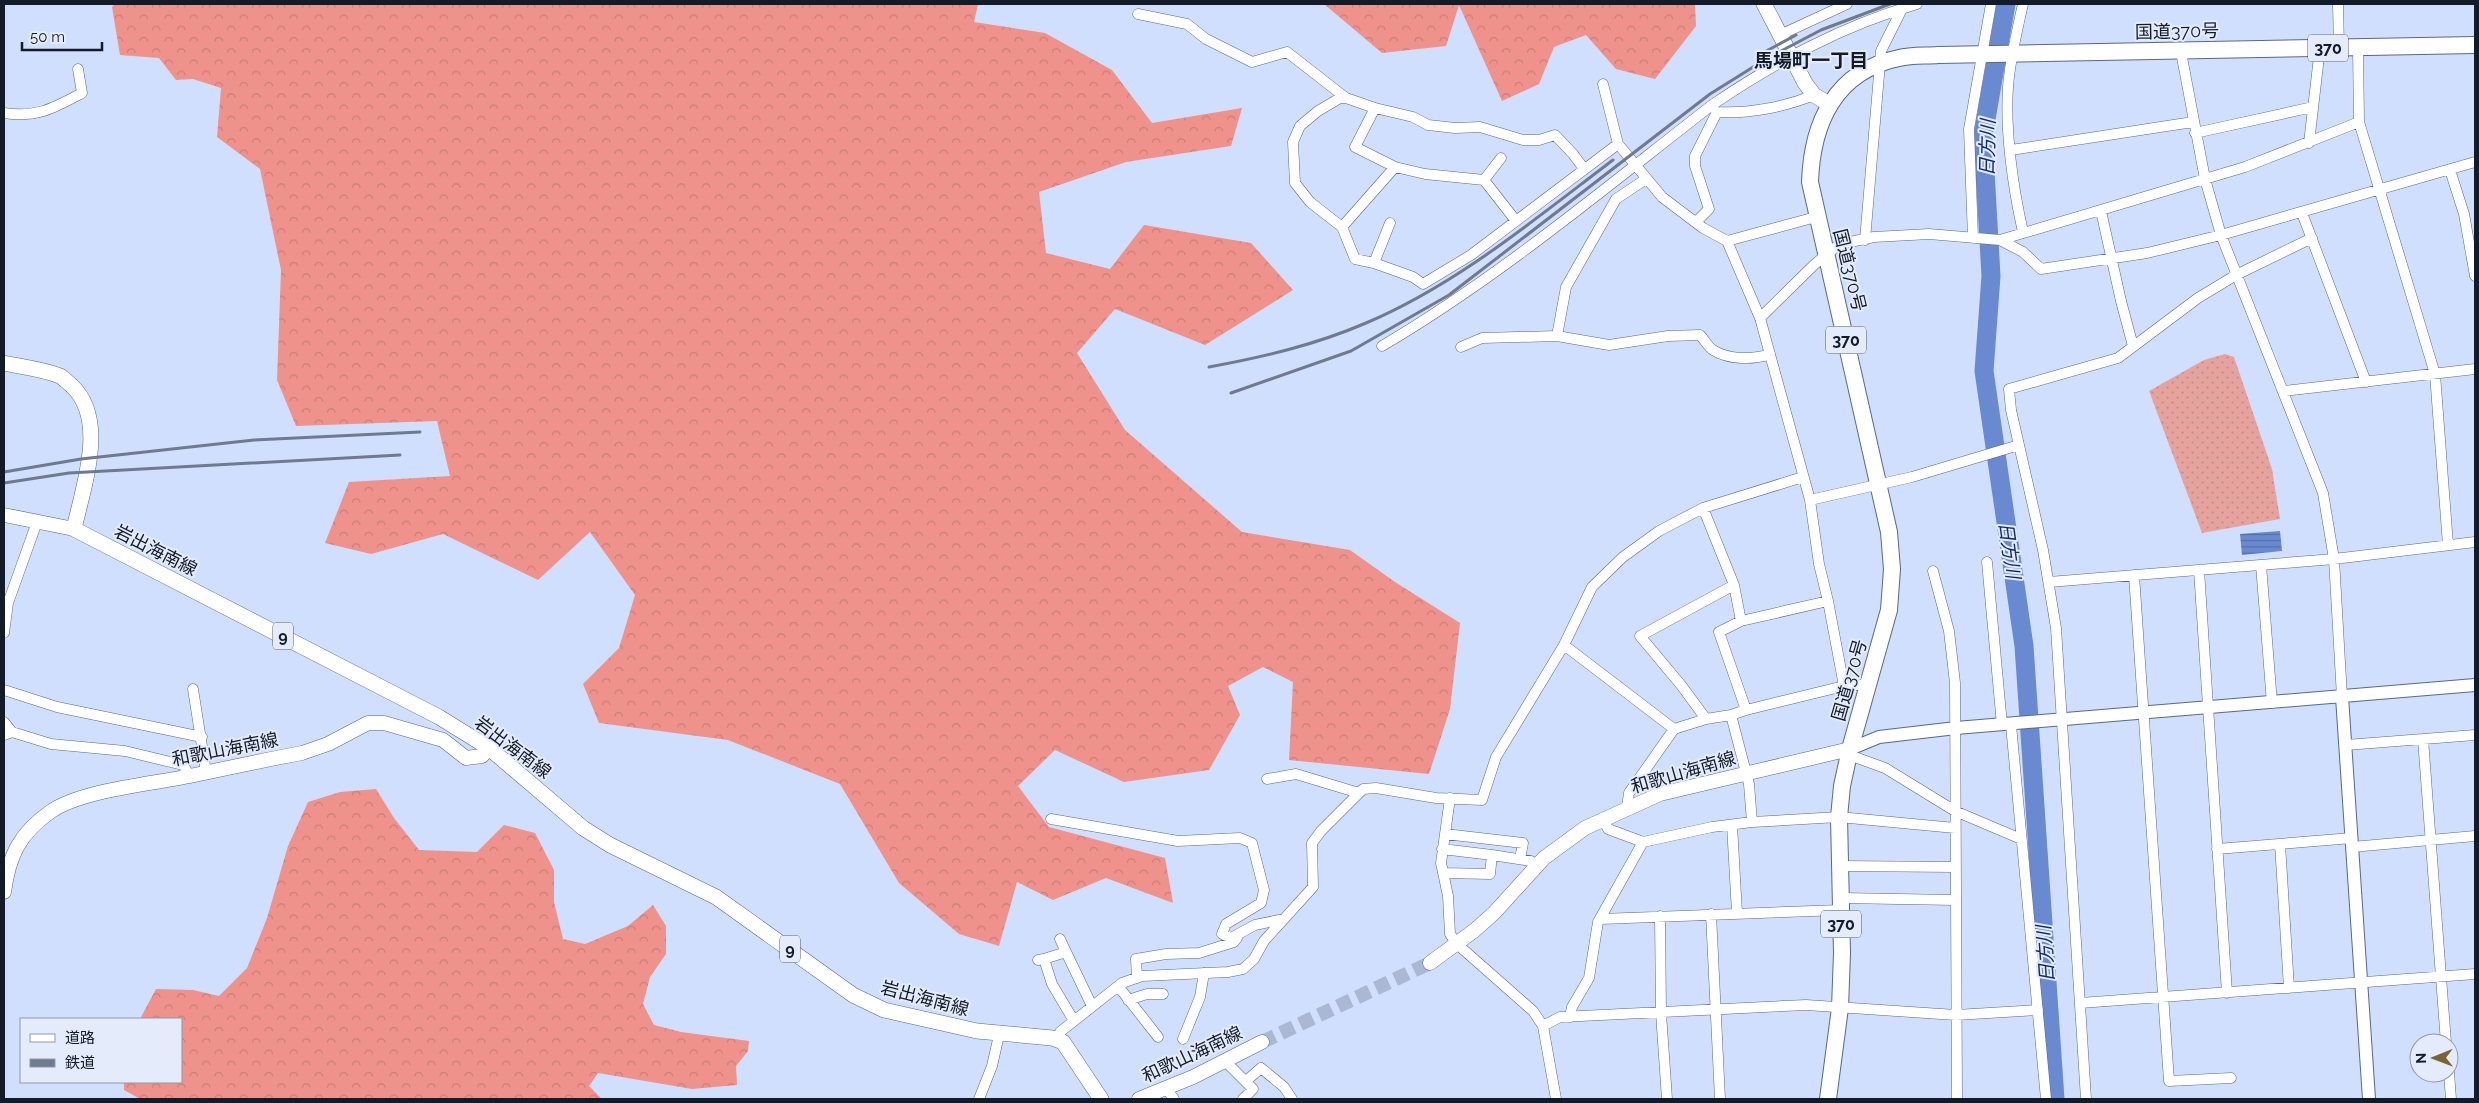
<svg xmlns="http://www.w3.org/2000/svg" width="2479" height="1103" font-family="Raleway,'Noto Sans JP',sans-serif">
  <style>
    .grass { fill: url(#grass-dots) }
    .forest { fill: url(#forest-crowns) }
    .water { fill: url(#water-rules) }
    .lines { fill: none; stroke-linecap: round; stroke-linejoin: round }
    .river { stroke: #6989d0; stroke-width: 19 }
    .secondary-tunnel { stroke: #aab8d3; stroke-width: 14; stroke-dasharray: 14 7; stroke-linecap: butt }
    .minor-casing { stroke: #58688a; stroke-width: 11 }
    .tertiary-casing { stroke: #58688a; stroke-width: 14 }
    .secondary-casing { stroke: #58688a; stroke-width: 15 }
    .primary-casing { stroke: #58688a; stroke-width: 16 }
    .trunk-casing { stroke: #58688a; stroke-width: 18 }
    .minor { stroke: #fff; stroke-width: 10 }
    .tertiary { stroke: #fff; stroke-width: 12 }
    .secondary { stroke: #fff; stroke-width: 14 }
    .primary { stroke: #fff; stroke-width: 15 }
    .trunk { stroke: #fff; stroke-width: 16 }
    .rail { stroke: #6f7a8f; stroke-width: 3 }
    .labels { text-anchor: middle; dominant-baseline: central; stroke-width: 4; stroke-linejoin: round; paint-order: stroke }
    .shield { fill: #e4ecfc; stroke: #525a68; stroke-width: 1 }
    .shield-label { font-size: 16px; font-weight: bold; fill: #141b28 }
    .street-label { font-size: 18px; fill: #141b28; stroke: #e4ecfc }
    .neighbourhood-label { font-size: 19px; font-weight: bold; fill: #141b28; stroke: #e4ecfc }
    .water-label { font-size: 19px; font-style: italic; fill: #0d297b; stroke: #e4ecfc }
  </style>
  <defs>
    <pattern id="grass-dots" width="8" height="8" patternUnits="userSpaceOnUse" patternTransform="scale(1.25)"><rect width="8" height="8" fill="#e6a39e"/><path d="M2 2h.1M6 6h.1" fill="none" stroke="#c48c88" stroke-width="1.8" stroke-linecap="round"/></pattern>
    <pattern id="forest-crowns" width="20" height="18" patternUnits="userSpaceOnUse" patternTransform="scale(1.25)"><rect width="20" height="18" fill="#ef928b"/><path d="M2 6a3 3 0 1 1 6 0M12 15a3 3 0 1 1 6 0" fill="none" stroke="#cc7d78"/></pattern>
    <pattern id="water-rules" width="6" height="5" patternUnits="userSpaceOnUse" patternTransform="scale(1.25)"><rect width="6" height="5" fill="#6989d0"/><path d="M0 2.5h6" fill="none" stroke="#556fa9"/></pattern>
  </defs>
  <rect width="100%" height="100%" fill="#d0dffe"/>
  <!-- grass -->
  <path class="grass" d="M2225,354L2234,357L2272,469L2280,519L2202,533L2149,391L2204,360Z"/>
  <!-- forest -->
  <path class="forest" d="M114,4H978L974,22L1045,33L1112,70L1152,123L1242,108L1231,146L1126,162L1039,192L1046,253L1110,269L1144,225L1251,243L1293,290L1205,345L1115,309L1077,353L1125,430L1242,532L1350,550L1395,582L1460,623L1450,709L1429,774L1289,760L1293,682L1263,667L1228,686L1240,715L1209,770L1124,782L1055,750L1018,786L1049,827L1165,858L1173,903L1106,878L1053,900L1017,882L999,946L959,934L899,883L840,784L728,740L599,723L583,684L619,648L635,595L590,532L538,580L443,534L371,554L325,543L349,482L450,476L437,421L296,426L277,380L281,270L260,169L217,137L221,88L193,79L176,80L159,58L120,55L112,7Z
    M1324,4H1695L1696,26L1655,79L1616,69L1586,35L1554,47L1539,84L1502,101L1459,5L1446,46L1382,53Z
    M376,789L394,818L419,850L477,852L504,825L535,833L554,870V902L563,939L585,944L628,926L653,905L666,926V954L650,977L643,1004L654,1025L681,1032L749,1041L748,1051L736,1066L737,1085L692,1089L598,1073L589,1086L602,1099H140L124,1090V1082H181V1019H140L156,989L193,990L219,996L247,968L267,918L288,846L308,802L340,792Z"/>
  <!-- water -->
  <path class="water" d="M2280,531L2282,551L2242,555L2240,534Z"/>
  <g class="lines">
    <!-- river -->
    <path class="river" d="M2006,4L1983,136L1991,276L1984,371L2024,646L2055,1099"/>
    <!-- secondary-tunnel -->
    <path class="secondary-tunnel" d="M1262,1042L1430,963"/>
    <defs>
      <path id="minor" d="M2023,4C2017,31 2010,59 2008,87C2005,132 2013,188 2023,232
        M2338,4L2339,48
        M1138,14L1187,24L1206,39L1252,62L1287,52L1346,98L1375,108
        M1780,35L1847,4
        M2181,52L2205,179L2221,235L2323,493L2334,559L2342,697
        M1603,84L1618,144L1662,197L1703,228L1727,241L1760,318L1810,500L1819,564L1828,601L1844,686L1869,684
        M1346,98H1340L1318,111L1300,126L1293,142L1295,183L1310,202L1342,227L1355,259L1374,263L1390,223
        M1717,112C1748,114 1785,107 1814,95
        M4,113C37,118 54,108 82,93L78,69
        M2359,122L2435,374L2448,545
        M2195,133L2313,107
        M2309,143L2320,48
        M2011,150L2193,122
        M1395,167L1355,147L1375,108L1413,117L1428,125L1455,128L1480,127L1523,140H1539L1555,135L1573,154L1584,169
        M2450,170L2464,214L2475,276
        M1484,180L1501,158
        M2101,211L2121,301L2133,346
        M2302,213L2366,382
        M1696,222L1709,209L1695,166V156L1717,112
        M1342,227L1395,167L1425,174L1484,180L1516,221
        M1973,238L1969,129L1991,4
        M1865,240L1881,51L1904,5
        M2000,240L2023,252L2041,269L2147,253L2221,235L2475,162
        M1727,241L1816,217
        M1374,263L1413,277L1423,284L1471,255L1618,144
        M1760,318L1815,264L1837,246L1845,243L1874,237L1929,234L2000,240L2245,167L2359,122L2358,48
        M1557,336L1566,287L1616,199L1646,179
        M1382,346C1499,277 1605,188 1712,105C1777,61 1842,26 1917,4
        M1461,347L1482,338L1557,336L1609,345L1668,336L1700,335C1704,339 1708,347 1713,350C1729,360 1753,360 1770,354
        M2284,391L2475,369
        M1810,500L1912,477L2019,445
        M1703,508L1734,585L1741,621
        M1987,562L2002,725
        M2261,565L2272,703
        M2199,570L2227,993
        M1933,571L1949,631L1955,683L1957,1099
        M2134,575L2169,1081L2231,1078
        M2049,582L2334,559L2475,542
        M4,633L8,603L37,522
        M1564,645L1674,729
        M193,689L206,772
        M4,690L57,707L202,737
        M1746,710L1844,686
        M1731,715L1706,719L1681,685L1640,636L1734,585
        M4,722L12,732
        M2011,725L2046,1099
        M4,735L12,732L51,744L125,751L183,765L190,776
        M2423,739L2446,1043
        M2346,745L2475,735
        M1849,755L1885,768L1955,811L2021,839
        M1267,779L1296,774L1359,793
        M1450,798L1441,863L1448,896L1450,934L1457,944L1533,1011L1543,1026
        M1627,807L1629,793L1674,729L1706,719
        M1051,819L1178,841L1240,838L1252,843L1264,890L1261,903L1226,924L1222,934L1231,938L1255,925L1284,919
        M1752,822L1839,817L1955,828
        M1732,825L1737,913
        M1445,834L1523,843L1520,859
        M1643,842L1712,827L1752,822L1749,784L1731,715L1746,710L1719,632L1741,621L1828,601
        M2280,844L2289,988
        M2352,847L2475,836
        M1442,849L1492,855
        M2217,849L2352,838
        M1840,866L1955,867
        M1443,873L1490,874L1492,855L1531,861L1537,866
        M1841,898L1955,900
        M1711,914L1720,1099
        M1660,916L1661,1013L1667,1099
        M1601,919L1841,910
        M1060,939L1066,952
        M1044,959L1066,952L1092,1006
        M1038,960L1044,959L1052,984L1074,1021
        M1137,978L1136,959L1166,954L1199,953L1234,942L1237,938
        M1118,986L1158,1037
        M1128,1000L1147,994H1163
        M2080,1003L2475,974
        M1570,1017L1572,1007L1589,978L1598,922L1643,842L1608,829L1603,819
        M1058,1039L1060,1032L1122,983L1142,976L1228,972L1243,969L1254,959L1264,941L1313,887L1312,843L1321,831L1363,789L1376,788L1436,798L1482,800L1496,757L1564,645L1592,587L1623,557L1659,531L1703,508L1803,477
        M1183,1039L1200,997L1204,973
        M1225,1061L1253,1089L1243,1099
        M2449,1073L2451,1099
        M1246,1081L1261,1068L1284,1087L1292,1099
        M1165,1087L1174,1099
        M979,1099L992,1066L999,1035
        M1556,1099L1543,1026L1560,1017L1806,1005L1956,1015L2038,1010
        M2086,1099L2056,628L2043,550L2011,410L2009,389L2118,358L2198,298L2236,275L2312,238"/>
      <path id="tertiary" d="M2342,697L2369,1099
        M1850,749L1879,737L1956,728L2475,685"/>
      <path id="secondary" d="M4,515L74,529
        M4,892C9,856 19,834 50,812C81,790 152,784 190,776C227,768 265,760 302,753L328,744L368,723H384L443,740L466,758L482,756L489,748
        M1430,963L1475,930L1494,913L1544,858L1585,828L1660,794L1850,749
        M1139,1099L1193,1077L1262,1042"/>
      <path id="primary" d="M1764,4L1805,83L1814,95L1829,104
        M4,363C22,367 43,369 60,376C64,378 68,383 72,386C108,420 83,487 74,529L439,717L489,748L583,828L610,845L716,897L853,995L884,1010L977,1031L1052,1038L1063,1042L1101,1099"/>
      <path id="trunk" d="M1828,1099L1840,1008L1842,953L1839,817L1842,786L1850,749L1889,610L1892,569L1889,532L1810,182C1812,123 1835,71 1899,58C1911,55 1925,56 1938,55L2475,45"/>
    </defs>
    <!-- minor casing -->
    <use href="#minor" class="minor-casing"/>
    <!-- tertiary casing -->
    <use href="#tertiary" class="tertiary-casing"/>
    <!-- secondary casing -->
    <use href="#secondary" class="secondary-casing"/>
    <!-- primary casing -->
    <use href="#primary" class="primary-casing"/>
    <!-- trunk casing -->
    <use href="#trunk" class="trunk-casing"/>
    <!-- minor -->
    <use href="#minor" class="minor"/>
    <!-- tertiary -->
    <use href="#tertiary" class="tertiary"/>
    <!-- secondary -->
    <use href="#secondary" class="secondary"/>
    <!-- primary -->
    <use href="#primary" class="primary"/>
    <!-- trunk -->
    <use href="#trunk" class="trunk"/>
    <!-- rail -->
    <path class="rail" d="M1759,55L1796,35
      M1209,367C1263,357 1315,345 1366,323C1456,285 1535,219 1613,160
      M1231,393L1351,351L1449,295L1710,94L1766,59L1821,30L1890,4
      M4,472L81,459L254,440L420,432
      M4,483L69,473L400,455"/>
  </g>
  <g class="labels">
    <!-- shield labels -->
    <g class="shield">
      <rect x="2308" y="34.5" width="40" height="27" rx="4"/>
      <rect x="1826" y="326.5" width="40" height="27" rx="4"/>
      <rect x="273" y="622.5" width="20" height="27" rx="4"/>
      <rect x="1821" y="910.5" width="40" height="27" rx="4"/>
      <rect x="780" y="935.5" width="20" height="27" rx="4"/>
    </g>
    <g class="shield-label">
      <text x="2328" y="48">370</text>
      <text x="1846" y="340">370</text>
      <text x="283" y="636">9</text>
      <text x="1841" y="924">370</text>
      <text x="790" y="949">9</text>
    </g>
    <!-- street labels -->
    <g class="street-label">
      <text transform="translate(2177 31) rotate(-1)">国道370号</text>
      <text transform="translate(1850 270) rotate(76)">国道370号</text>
      <text transform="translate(156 550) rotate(27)">岩出海南線</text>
      <text transform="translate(1849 680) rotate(-74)">国道370号</text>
      <text transform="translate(513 747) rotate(37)">岩出海南線</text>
      <text transform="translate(225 749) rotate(-11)">和歌山海南線</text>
      <text transform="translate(1683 772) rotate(-16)">和歌山海南線</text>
      <text transform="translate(925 998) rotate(15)">岩出海南線</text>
      <text transform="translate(1192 1054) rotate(-25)">和歌山海南線</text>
    </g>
    <!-- neighbourhood labels -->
    <g class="neighbourhood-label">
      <text x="1811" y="60">馬場町一丁目</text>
    </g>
    <!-- water labels -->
    <g class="water-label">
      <text transform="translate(1987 148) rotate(-89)">日方川</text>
      <text transform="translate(2010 550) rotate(82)">日方川</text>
      <text transform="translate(2045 954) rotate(-94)">日方川</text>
    </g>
  </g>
  <!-- border -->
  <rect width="2479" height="1103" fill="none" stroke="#141b28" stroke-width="10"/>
  <!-- legend -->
  <rect x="20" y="1018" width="162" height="65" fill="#e4ecfc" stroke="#9198a7"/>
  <rect x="30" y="1034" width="25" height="8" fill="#ffffff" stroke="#9198a7"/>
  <text x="65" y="1043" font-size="15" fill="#141b28">道路</text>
  <rect x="30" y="1059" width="25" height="8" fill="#6f7a8f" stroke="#9198a7"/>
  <text x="65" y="1068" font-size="15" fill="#141b28">鉄道</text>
  <!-- north arrow -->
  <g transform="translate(2434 1058) rotate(269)"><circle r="24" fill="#e4ecfc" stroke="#9198a7"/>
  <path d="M0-4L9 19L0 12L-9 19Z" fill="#7a6434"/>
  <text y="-8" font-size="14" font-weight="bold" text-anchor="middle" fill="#141b28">N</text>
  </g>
  <!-- scale -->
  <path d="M22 42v8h80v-8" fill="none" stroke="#141b28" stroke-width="2.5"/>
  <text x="30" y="42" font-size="15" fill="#141b28" stroke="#e4ecfc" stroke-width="4" paint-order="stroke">50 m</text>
</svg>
